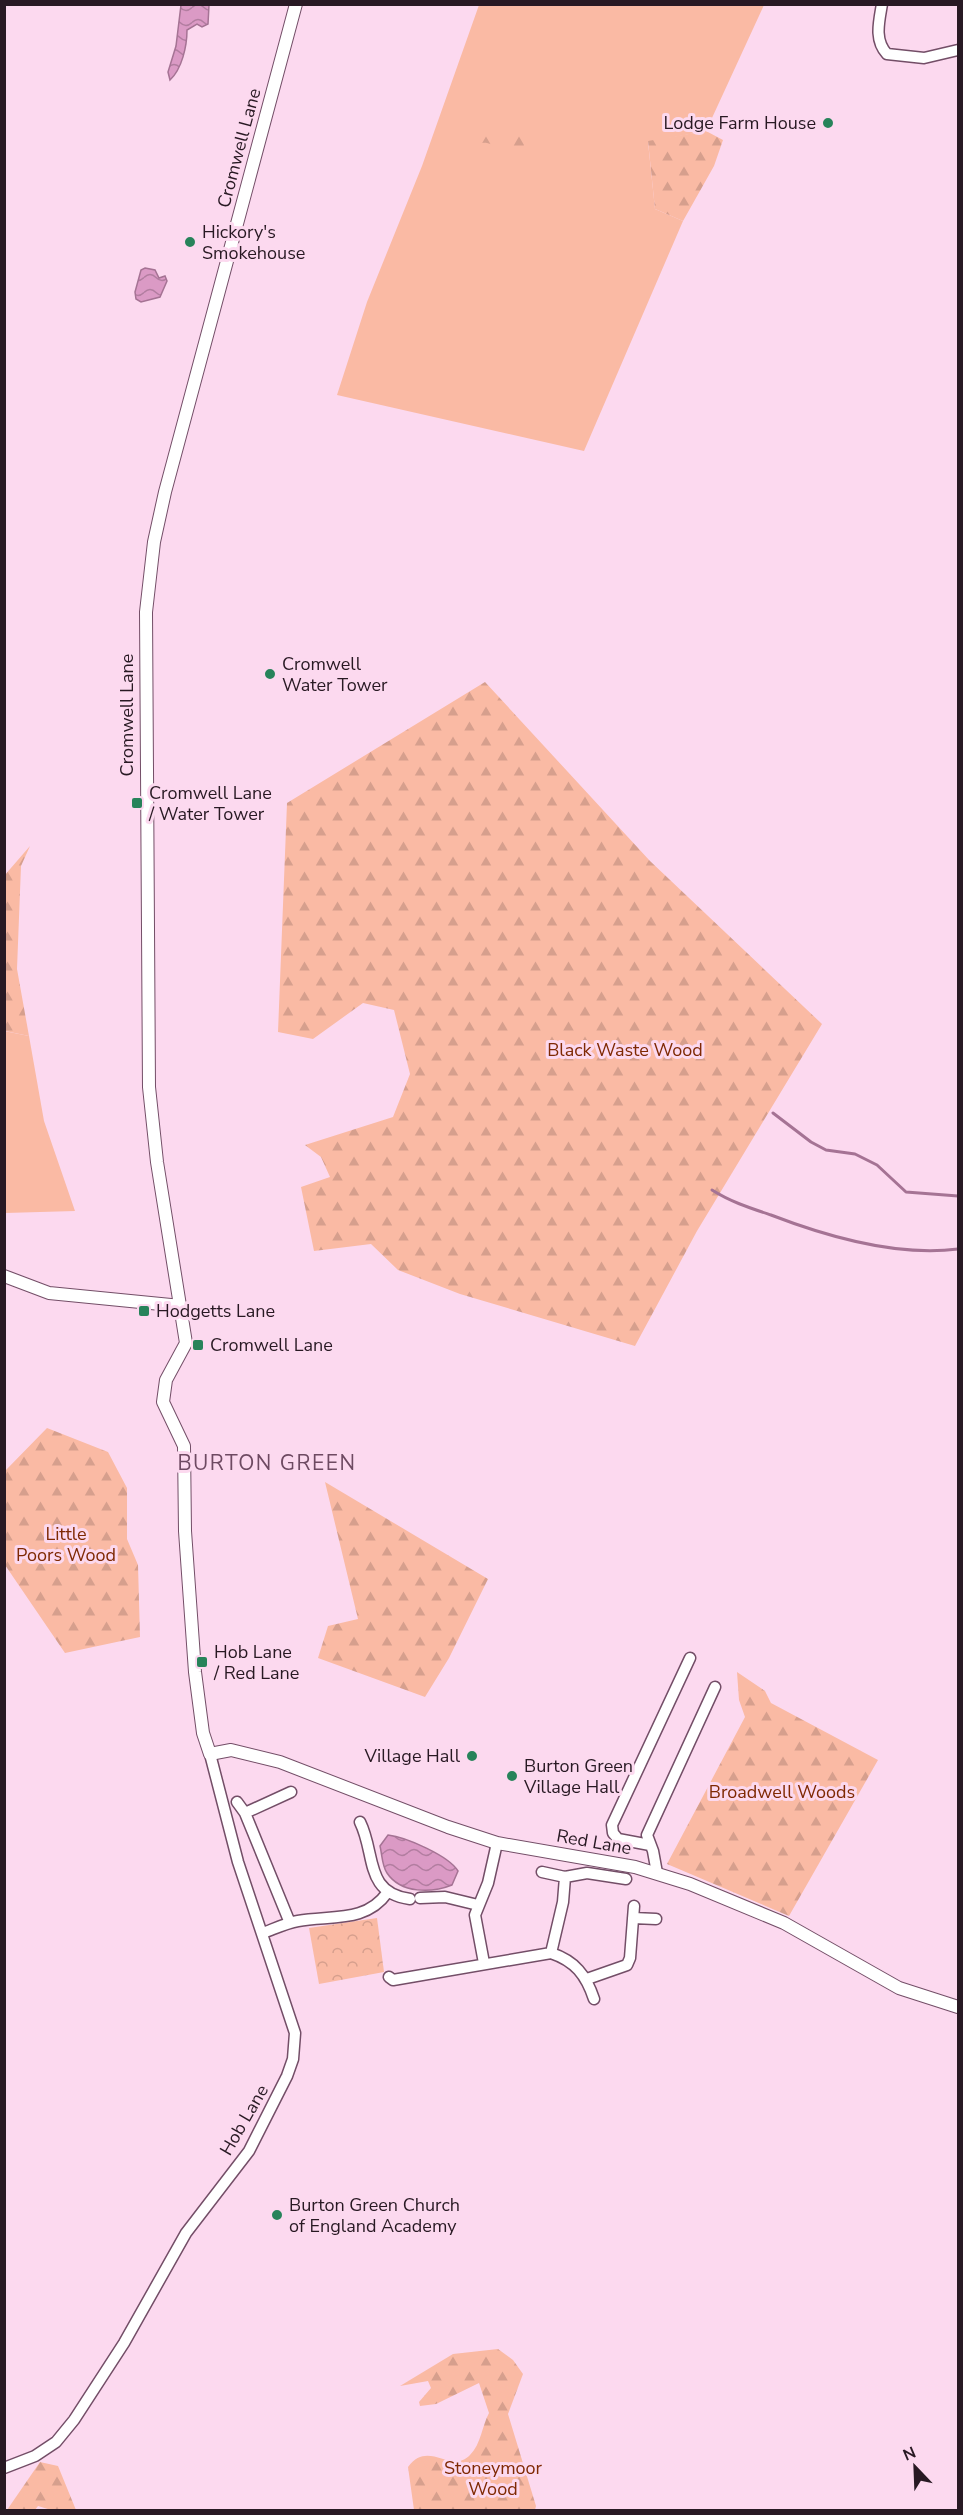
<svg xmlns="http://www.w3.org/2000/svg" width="963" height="2515" font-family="'Nunito Sans',sans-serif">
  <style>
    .grass { fill: #fabaa4 }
    .forest { fill: url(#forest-firs) }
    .park { fill: url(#park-crowns) }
    .water { fill: url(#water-waves); stroke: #a57394; stroke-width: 1.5 }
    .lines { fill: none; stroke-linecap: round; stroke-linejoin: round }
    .stream { stroke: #a57394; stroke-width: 3 }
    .minor-casing { stroke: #734e67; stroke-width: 13 }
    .tertiary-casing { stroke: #734e67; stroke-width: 14 }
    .minor { stroke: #fff; stroke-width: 10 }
    .tertiary { stroke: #fff; stroke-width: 12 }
    .poi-dot { fill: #27835a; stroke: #fcd9ef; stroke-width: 2 }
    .labels { text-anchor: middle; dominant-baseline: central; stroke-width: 6; stroke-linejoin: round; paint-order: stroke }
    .poi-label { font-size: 18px; fill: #281923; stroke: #fcd9ef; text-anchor: start }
    .street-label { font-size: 18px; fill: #281923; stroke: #fcd9ef }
    .park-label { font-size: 18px; fill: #7f2903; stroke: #fcd9ef }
    .quarter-label { font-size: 21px; letter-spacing: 1.5px; fill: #6e4a62; stroke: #fcd9ef }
  </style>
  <defs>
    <pattern id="forest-firs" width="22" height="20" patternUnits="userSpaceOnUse" patternTransform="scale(1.5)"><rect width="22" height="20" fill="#fabaa4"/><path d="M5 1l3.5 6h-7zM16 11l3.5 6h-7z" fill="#d69f8d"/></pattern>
    <pattern id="park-crowns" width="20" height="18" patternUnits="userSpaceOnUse" patternTransform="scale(1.5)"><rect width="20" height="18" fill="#fabaa4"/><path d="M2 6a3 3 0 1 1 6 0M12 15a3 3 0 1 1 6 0" fill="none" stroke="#d69f8d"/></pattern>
    <pattern id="water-waves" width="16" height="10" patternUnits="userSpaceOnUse" patternTransform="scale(1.5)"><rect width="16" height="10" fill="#db9ac5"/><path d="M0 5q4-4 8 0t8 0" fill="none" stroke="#b27da0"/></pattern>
  </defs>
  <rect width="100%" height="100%" fill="#fcd9ef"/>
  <!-- grass -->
  <path class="grass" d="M479,5H764L706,131L648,142L655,209L683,221L584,451L337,395L367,302L422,166Z
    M4,1031L29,1036L44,1121L75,1211L5,1213Z"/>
  <!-- forest -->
  <path class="forest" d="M471,131L524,135L526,143C510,164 503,146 487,143C480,142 474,146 467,145Z
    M706,131L723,140L714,166L683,221L655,209L648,141Z
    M485,682L650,861L822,1024L697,1231L635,1346L460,1294L398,1270L371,1244L314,1251L301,1187L330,1177L321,1157L305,1145L393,1117L410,1074L394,1010L363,1003L313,1039L278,1032L287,803Z
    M30,846L21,866L17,969L29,1036L5,1031L4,876Z
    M47,1428L108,1452L127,1488V1539L138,1565L140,1637L65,1653L5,1565V1471Z
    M325,1482L488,1579L449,1658L425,1697L318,1658L328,1626L358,1619Z
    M737,1672L765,1691L771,1703L878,1760L789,1916L667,1864L745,1717L739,1700Z
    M498,2349L513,2360L523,2374L508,2414L536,2506L535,2510H414L408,2467C429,2439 450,2475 470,2455C481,2444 482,2426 489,2413L479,2383L436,2404L420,2406L419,2402L431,2388L428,2381L400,2386L453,2354Z
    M40,2462L58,2466L76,2510H51L38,2506L35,2510H7Z"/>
  <!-- park -->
  <path class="park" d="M377,1918L384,1972L319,1984L309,1928Z"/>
  <!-- water -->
  <path class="water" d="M181,5H209L208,24L202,27L197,24L187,30C187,46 182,69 170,80L168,72L176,46Z
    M145,268L155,270L159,278L165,276L167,281L160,297L141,302L136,299L135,292L141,270Z
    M388,1835C406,1837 449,1856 458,1871L452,1885C432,1893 401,1894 387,1873C382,1866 382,1854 380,1846Z"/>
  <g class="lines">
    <!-- stream -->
    <path class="stream" d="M773,1113L811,1142L826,1150L855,1154L877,1165L906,1192L958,1196
      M712,1190C731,1202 750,1208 771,1215C828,1237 897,1257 958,1249"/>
    <defs>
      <path id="minor" d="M882,4C879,22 874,40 887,54L924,58L958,50
        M237,1802L245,1813L290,1923
        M245,1813L291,1792
        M360,1822C376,1854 364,1893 410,1899
        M650,1845L618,1839L613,1833L612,1825L690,1658
        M542,1872L565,1877L587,1873L626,1879
        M657,1873L653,1851L647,1835L715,1687
        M420,1898L445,1897L478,1905
        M633,1918L656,1919
        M263,1933C274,1929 286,1923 298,1921C330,1915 366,1923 387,1893
        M551,1953L563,1902L565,1877
        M484,1963L475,1915L488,1883L497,1843
        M389,1977L393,1980L551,1953C575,1961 586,1975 594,1999
        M587,1979L627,1965L630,1958L634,1906
        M4,2468L35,2456L56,2442L74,2420L124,2343L186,2233L249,2151L287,2076L293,2059L295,2033L238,1862L210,1754"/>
      <path id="tertiary" d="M296,4L165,492L154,542L146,612L149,1087L157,1162L186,1343L166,1380L163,1402L184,1446L185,1531L195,1672L203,1733L210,1754L231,1750L280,1762L448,1827L497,1843L635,1867L690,1884L784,1923L899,1988L958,2007
        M4,1276L49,1293L181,1306"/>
    </defs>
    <!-- minor casing -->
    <use href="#minor" class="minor-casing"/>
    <!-- tertiary casing -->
    <use href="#tertiary" class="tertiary-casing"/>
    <!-- minor -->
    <use href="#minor" class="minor"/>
    <!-- tertiary -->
    <use href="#tertiary" class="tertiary"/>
  </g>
  <!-- markers -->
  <g class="poi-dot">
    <circle cx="828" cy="123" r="6"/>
    <circle cx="190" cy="242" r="6"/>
    <circle cx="270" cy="674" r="6"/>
    <rect x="131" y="797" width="12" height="12" rx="3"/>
    <rect x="138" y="1305" width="12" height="12" rx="3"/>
    <rect x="192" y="1339" width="12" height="12" rx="3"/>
    <rect x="196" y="1656" width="12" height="12" rx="3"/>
    <circle cx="472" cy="1756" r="6"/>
    <circle cx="512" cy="1776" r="6"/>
    <circle cx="277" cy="2215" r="6"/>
  </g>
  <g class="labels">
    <!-- poi labels -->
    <g class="poi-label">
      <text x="816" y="123" text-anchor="end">Lodge Farm House</text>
      <text x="202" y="232">Hickory's<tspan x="202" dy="21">Smokehouse</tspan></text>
      <text x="282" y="664">Cromwell<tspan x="282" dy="21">Water Tower</tspan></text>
      <text x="149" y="793">Cromwell Lane<tspan x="149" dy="21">/ Water Tower</tspan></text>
      <text x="156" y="1311">Hodgetts Lane</text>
      <text x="210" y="1345">Cromwell Lane</text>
      <text x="214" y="1652">Hob Lane<tspan x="214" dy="21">/ Red Lane</tspan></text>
      <text x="460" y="1756" text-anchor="end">Village Hall</text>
      <text x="524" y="1766">Burton Green<tspan x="524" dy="21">Village Hall</tspan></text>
      <text x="289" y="2205">Burton Green Church<tspan x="289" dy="21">of England Academy</tspan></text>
    </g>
    <!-- street labels -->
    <g class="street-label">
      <text transform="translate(239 148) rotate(-75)">Cromwell Lane</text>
      <text transform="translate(127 715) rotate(-90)">Cromwell Lane</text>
      <text transform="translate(594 1842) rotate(10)">Red Lane</text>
      <text transform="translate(244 2120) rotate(-60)">Hob Lane</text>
    </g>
    <!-- park labels -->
    <g class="park-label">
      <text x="625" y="1050">Black Waste Wood</text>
      <text x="66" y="1534">Little<tspan x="66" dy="21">Poors Wood</tspan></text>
      <text x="782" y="1792">Broadwell Woods</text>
      <text x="493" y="2468">Stoneymoor<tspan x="493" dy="21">Wood</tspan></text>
    </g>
    <!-- quarter labels -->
    <g class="quarter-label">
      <text x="267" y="1463">BURTON GREEN</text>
    </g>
  </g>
  <!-- border -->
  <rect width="963" height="2515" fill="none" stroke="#281923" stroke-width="12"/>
  <!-- north arrow -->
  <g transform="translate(915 2467) rotate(337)" stroke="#fcd9ef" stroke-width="4.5" paint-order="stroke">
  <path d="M0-4.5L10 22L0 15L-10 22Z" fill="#281923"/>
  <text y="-9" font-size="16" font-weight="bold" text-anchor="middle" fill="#281923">N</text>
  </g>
</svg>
